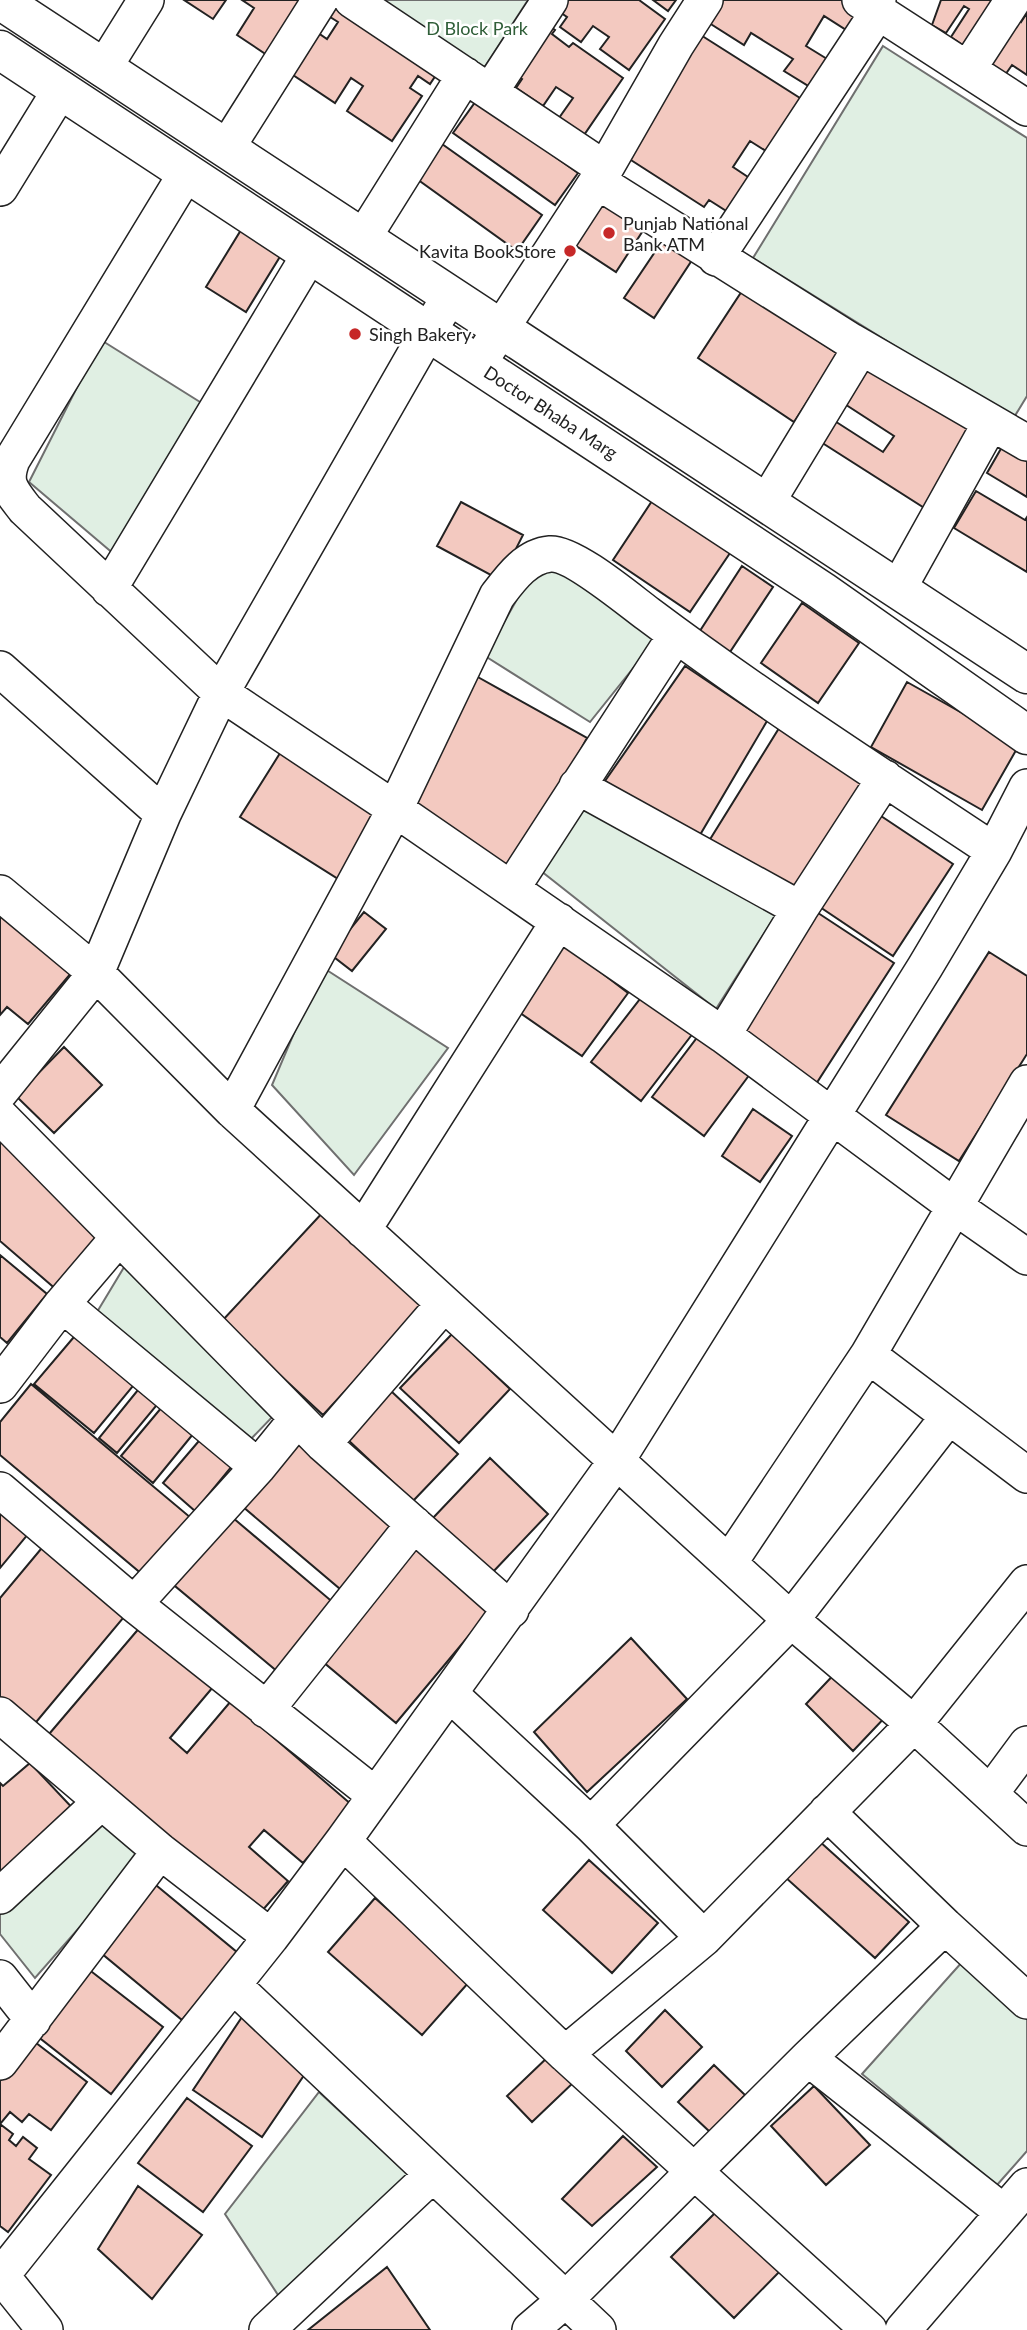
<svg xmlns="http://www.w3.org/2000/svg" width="1027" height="2330" font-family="Lato,sans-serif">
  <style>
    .green { fill: #e0efe3; stroke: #6f6f6f; stroke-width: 2 }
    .building { fill: #f3c9c0; stroke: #222; stroke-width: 2 }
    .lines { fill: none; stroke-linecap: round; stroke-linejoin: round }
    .street-casing { stroke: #222; stroke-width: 38 }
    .secondary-casing { stroke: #222; stroke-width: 41 }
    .street { stroke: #fff; stroke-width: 35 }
    .secondary { stroke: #fff; stroke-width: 38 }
    .poi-dot { fill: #c62828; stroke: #fff; stroke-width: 2.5 }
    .labels { text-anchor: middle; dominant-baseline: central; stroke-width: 5; stroke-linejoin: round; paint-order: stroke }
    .park-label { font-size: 18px; fill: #2f5e38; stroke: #fff }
    .poi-label { font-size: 18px; fill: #222; stroke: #fff; text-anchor: start }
    .street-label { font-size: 18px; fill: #222; stroke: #fff }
  </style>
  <rect width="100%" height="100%" fill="#fff"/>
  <!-- green -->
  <path class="green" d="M383,0H528L484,68Z
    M883,46L1027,138V396L1013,419L753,258Z
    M101,340L208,407L115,555L29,482Z
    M542,555L658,637L590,722L485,656Z
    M580,803L777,913L716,1009L541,871Z
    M322,967L448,1048L354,1175L272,1085Z
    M132,1254L278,1411L250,1440L97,1312Z
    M102,1809L145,1853L35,1978L0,1934V1904Z
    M963,1961L1027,2019V2151L997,2185L862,2074Z
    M319,2092L428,2193L280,2298L225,2214Z"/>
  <!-- building -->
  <path class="building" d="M184,0H226L213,19Z
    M242,0H308L270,57L237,35L254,8Z
    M556,0H639L665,19L629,70L600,49L609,37L593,26L581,42L560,27L567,17L551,6Z
    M653,0H676L668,11Z
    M719,0H846L864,12L851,33L824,16L806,46L832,62L815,90L784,71L793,59L751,33L744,45L706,21Z
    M941,0H1005L973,52L951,37L969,9L964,6L946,33L932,25Z
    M325,1L436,75L430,84L418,76L410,88L422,96L392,141L347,111L363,86L351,78L335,103L281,67L308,26L327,39L338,22L319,10Z
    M1027,13V75L1012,65L1005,75L980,58L1009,14L1021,22Z
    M545,23L555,30L552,34L569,47L573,43L623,78L584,135L559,118L573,98L556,87L543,106L516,88L522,79L511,72Z
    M696,32L811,105L777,158L750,141L733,167L760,185L739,219L709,200L704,207L620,153Z
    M476,101L578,173L555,205L453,133Z
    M435,139L542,215L517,251L410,174Z
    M602,193L648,223L616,272L570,242Z
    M241,230L281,255L246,312L206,287Z
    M669,231L698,251L654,318L624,298Z
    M742,291L838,354L794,422L698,358Z
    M863,358L976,431L926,509L813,437L827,416L883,452L894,436L837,399Z
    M1006,440L1027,453V497L987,473Z
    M976,491L1025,520L1027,517V572L954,528Z
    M652,501L730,553L690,612L613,560Z
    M461,502L523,535L500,580L437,546Z
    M742,566L773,587L726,658L696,637Z
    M802,603L859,643L818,703L761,663Z
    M685,666L767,721L697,840L605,781Z
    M476,676L587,738L515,869L403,807Z
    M907,682L1019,745L982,810L871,747Z
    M781,725L873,783L802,899L709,841Z
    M282,750L385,815L343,882L240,817Z
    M872,810L953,864L893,956L811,901Z
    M812,909L894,963L816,1084L733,1030Z
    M0,911L72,972L28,1024L7,1007L0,1015Z
    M364,912L386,929L352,971L330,954Z
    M560,941L628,993L582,1056L513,1008Z
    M989,952L1027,976V1054L959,1161L886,1115Z
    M647,990L697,1028L641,1101L591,1062Z
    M699,1035L750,1074L704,1136L652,1097Z
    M64,1047L102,1085L54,1133L16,1096Z
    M753,1109L792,1136L760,1182L722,1156Z
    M0,1135L110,1230L58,1291L0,1241Z
    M325,1210L425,1304L323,1415L222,1321Z
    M0,1255L47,1294L7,1343L0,1337Z
    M79,1331L138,1380L94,1433L34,1384Z
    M452,1334L510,1389L459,1443L400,1388Z
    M31,1384L197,1523L149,1580L0,1455V1422Z
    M142,1385L161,1400L117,1453L99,1438Z
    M391,1391L458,1454L413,1501L346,1438Z
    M167,1401L198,1428L153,1483L121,1456Z
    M210,1428L242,1454L195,1511L163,1483Z
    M291,1435L402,1528L346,1594L236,1501Z
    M490,1458L548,1514L491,1574L432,1519Z
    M0,1499L34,1527L0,1568Z
    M226,1512L335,1604L278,1672L169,1581Z
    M412,1540L492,1608L396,1723L316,1656Z
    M46,1543L129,1611L32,1727L0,1699V1598Z
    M141,1626L213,1687L170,1738L187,1753L231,1701L352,1805L303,1863L264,1830L249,1847L288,1881L254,1920L44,1740Z
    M631,1638L687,1699L587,1792L534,1732Z
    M841,1667L890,1712L853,1751L806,1704Z
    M30,1763L79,1815L0,1889V1783L3,1786Z
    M818,1840L909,1922L875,1958L785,1877Z
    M589,1860L658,1923L612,1973L543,1910Z
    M151,1881L238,1953L182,2020L95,1948Z
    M375,1898L469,1982L422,2035L328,1952Z
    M83,1965L163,2027L111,2094L32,2032Z
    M665,2010L702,2047L662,2087L626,2051Z
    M242,2017L311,2065L262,2137L193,2090Z
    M27,2036L87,2082L51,2130L29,2114L22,2122L10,2112L0,2124L13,2134L9,2140L16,2146L23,2137L37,2148L29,2159L51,2175L8,2232L0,2226V2071Z
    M550,2055L575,2081L532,2122L507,2096Z
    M714,2065L745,2095L710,2132L678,2102Z
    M814,2086L870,2145L826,2185L771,2126Z
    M187,2098L252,2146L203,2212L138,2163Z
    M623,2136L657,2167L592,2226L562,2199Z
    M138,2186L202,2235L152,2299L98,2249Z
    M724,2204L786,2265L734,2318L671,2257Z
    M387,2267L430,2330H308Z"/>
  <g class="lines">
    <defs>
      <path id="street" d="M352,0L605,169
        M860,0L1027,108
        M103,69L146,0
        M968,69L1013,0
        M490,92L550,0
        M226,149L320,0
        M187,172L12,460C3,483 11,491 25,509L221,693L395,809L723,1035L954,1206L1027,1257
        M597,181L851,341L1027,443
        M0,188L61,89
        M363,238L465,75
        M716,258L878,12L872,8L878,0
        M478,364L605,169L676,45L705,0
        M767,502L861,347
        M109,589L310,254
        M898,589L991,422
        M0,669L163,814
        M577,786L800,909
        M512,888L676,635
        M0,893L96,973L232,1110L791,1620L914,1724L1027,1828
        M723,1035L800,909L885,778
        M0,1092L96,973L163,814L221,693L429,330L451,295
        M232,1110L395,809L497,596C510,579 526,556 550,554C572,552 629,600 648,614C760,698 878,774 994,851
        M0,1116L323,1444L511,1610
        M363,1230L559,921
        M62,1304L258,1467
        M868,1355L1027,1083
        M0,1385L62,1304L119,1237
        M323,1444L444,1304
        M0,1490L134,1604L375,1795
        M729,1563L868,1355L1027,1475
        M134,1604L258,1467L297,1419
        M450,1694L591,1825L704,1938
        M266,1710L414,1524
        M0,1715L160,1851L271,1937
        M990,1794L1027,1744
        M827,1812L945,1926L1027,2001
        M591,1825L791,1620L949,1416
        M343,1841L565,2054L869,2330
        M0,1896L101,1802
        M0,1978L33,2020
        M233,1985L598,2330
        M565,2054L704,1938L914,1724L1027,1583
        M808,2058L1003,2212
        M0,2062L160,1851
        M0,2274L45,2330
        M1,2276L271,1937L343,1841L617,1460L925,967L994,851L1027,787
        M267,2330L432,2175
        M530,2330L565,2300L808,2058L945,1926
        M903,2330L1027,2186"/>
      <path id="secondary" d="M0,0L1027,674
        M0,50L822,591L1027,735"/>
    </defs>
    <!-- street casing -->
    <use href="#street" class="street-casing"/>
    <!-- secondary casing -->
    <use href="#secondary" class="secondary-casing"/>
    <!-- street -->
    <use href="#street" class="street"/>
    <!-- secondary -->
    <use href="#secondary" class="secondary"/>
  </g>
  <!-- markers -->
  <g class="poi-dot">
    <circle cx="609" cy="233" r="7"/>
    <circle cx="570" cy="251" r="7"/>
    <circle cx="355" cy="334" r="7"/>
  </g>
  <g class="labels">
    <!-- park labels -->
    <g class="park-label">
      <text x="477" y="28">D Block Park</text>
    </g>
    <!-- poi labels -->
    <g class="poi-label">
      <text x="623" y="223">Punjab National<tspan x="623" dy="21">Bank ATM</tspan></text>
      <text x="556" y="251" text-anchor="end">Kavita BookStore</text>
      <text x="369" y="334">Singh Bakery</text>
    </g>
    <!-- street labels -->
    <g class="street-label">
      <text transform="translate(551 412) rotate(33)">Doctor Bhaba Marg</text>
    </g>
  </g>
</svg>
